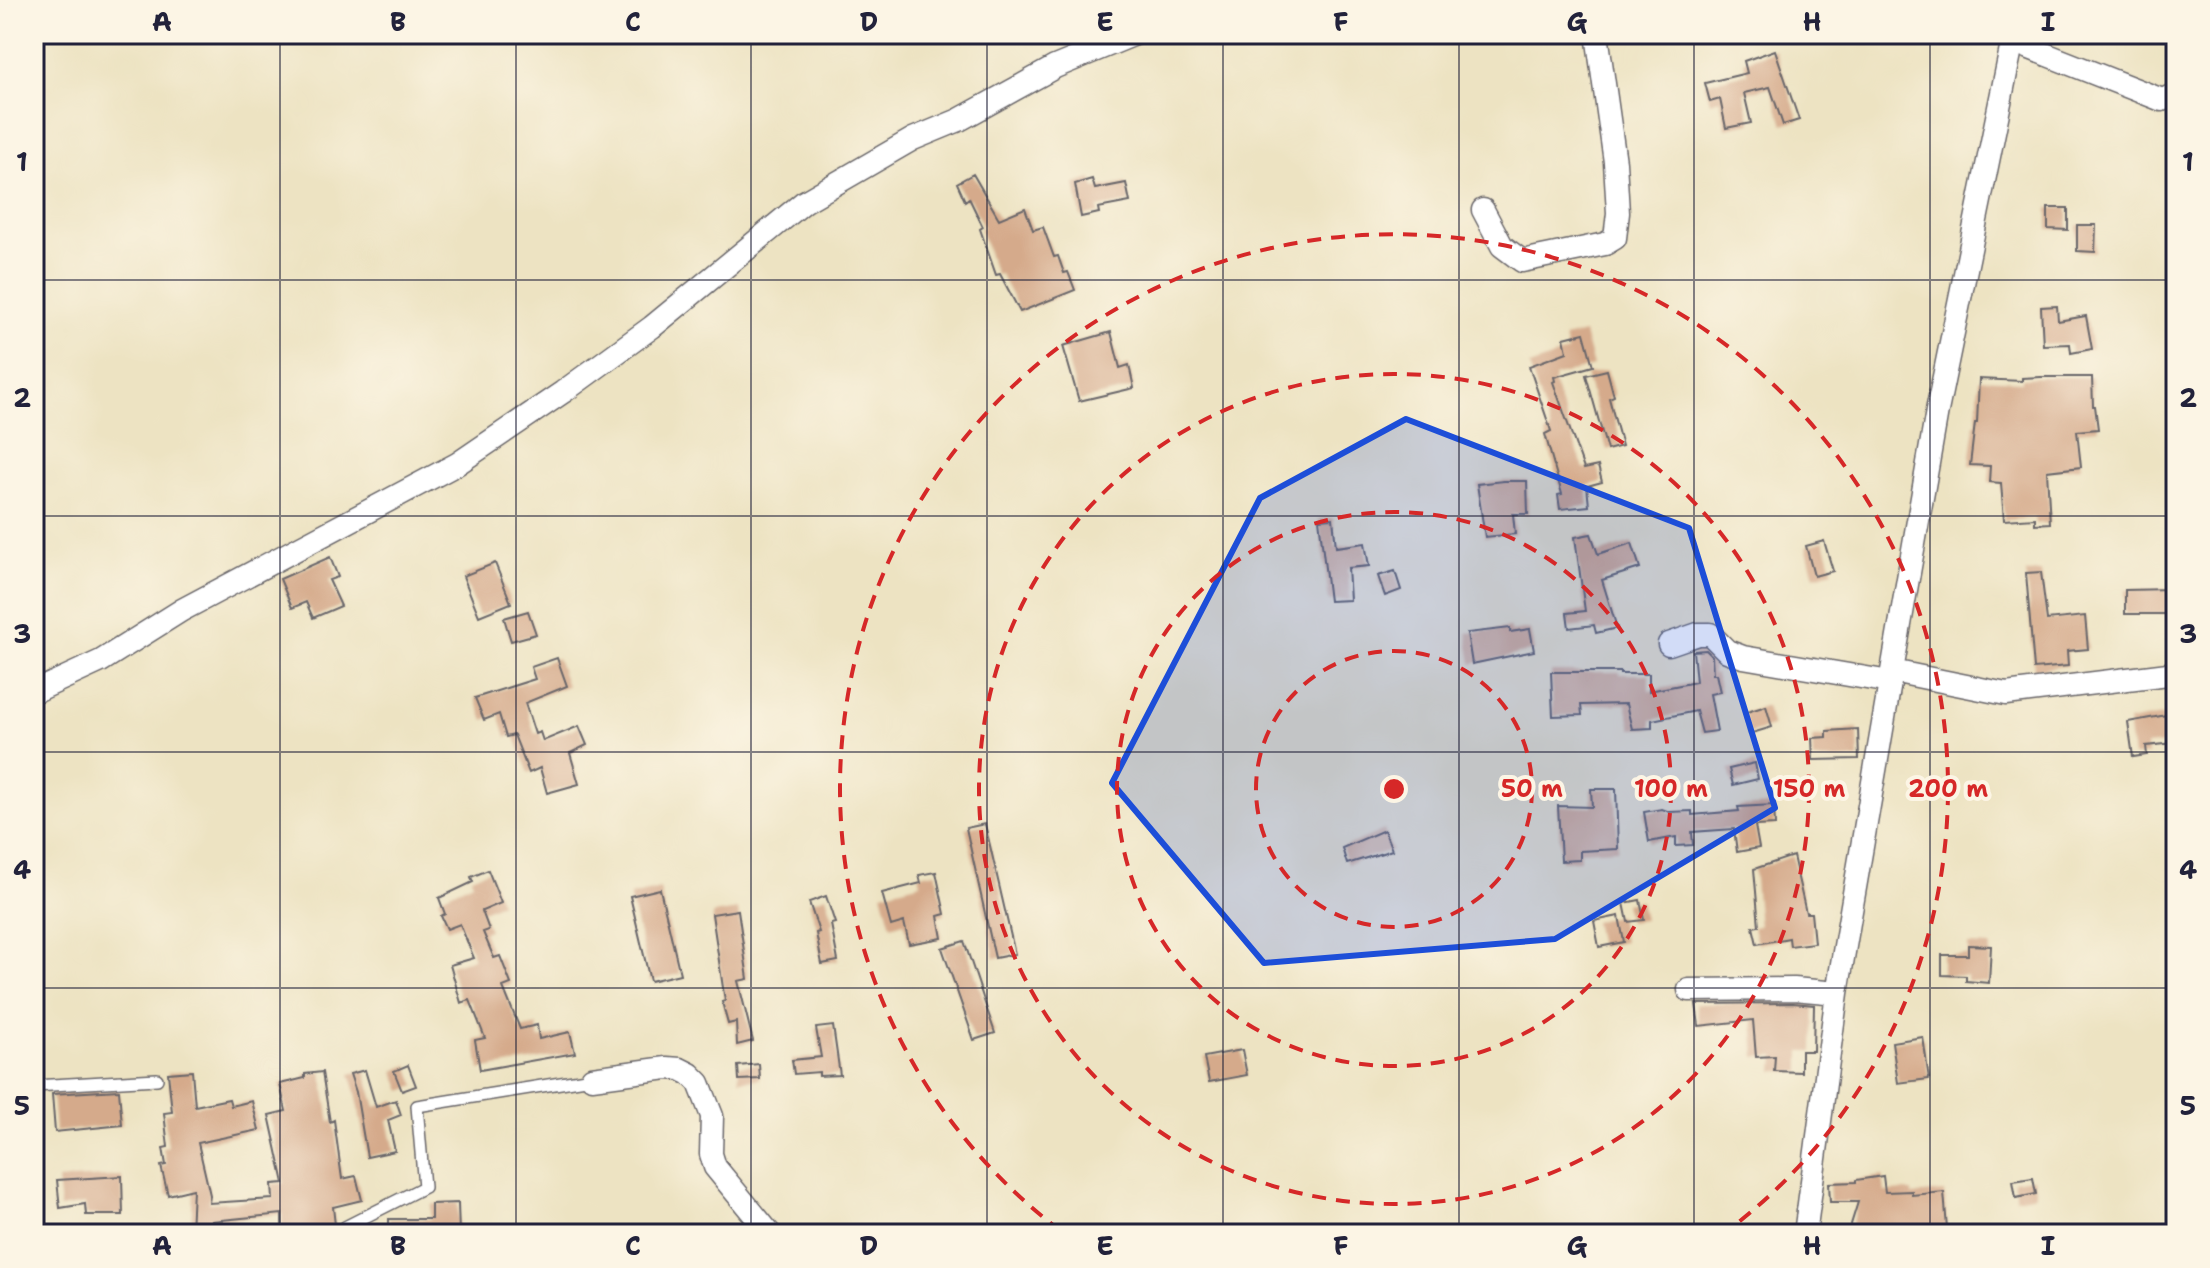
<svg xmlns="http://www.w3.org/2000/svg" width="2210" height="1268" font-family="'Shantell Sans',sans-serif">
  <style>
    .building { fill: #d5aa8b }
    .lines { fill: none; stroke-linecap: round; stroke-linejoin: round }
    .service-casing { stroke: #69666a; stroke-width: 14 }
    .minor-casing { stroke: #69666a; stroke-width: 25 }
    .service { stroke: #fff; stroke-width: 11 }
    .minor { stroke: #fff; stroke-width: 22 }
    .marked { fill: #1d4ed8; fill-opacity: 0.2; stroke: #1d4ed8; stroke-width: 6; stroke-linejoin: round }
    .grid { fill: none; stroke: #22223b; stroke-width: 2; stroke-opacity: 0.55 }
    .ring { fill: none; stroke: #d62828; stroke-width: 4; stroke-dasharray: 14 10 }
    .centre { fill: #d62828; stroke: #fcf5e5; stroke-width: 4 }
    .ring-label { font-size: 24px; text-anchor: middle; font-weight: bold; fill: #d62828; stroke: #fcf5e5; stroke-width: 8; stroke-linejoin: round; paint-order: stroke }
    .neatline { fill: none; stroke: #22223b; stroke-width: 3 }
    .grid-label { font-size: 26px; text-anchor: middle; font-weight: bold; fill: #22223b }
  </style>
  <rect width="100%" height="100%" fill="#fcf5e5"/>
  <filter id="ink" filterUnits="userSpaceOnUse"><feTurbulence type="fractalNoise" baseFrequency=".0125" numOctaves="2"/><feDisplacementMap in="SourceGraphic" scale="16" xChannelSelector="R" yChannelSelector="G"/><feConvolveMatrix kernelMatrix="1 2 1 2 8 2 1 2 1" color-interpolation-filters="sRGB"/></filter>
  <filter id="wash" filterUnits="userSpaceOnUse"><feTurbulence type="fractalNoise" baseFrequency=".006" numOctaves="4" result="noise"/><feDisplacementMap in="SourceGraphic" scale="32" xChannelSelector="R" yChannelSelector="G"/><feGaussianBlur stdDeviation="1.8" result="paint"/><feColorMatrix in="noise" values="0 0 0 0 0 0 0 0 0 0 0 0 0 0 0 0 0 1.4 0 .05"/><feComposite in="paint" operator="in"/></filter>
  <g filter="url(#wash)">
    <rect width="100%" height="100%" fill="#ede3c2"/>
    <g id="blocks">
      <!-- building -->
      <path class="building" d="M1775,50L1799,120L1783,125L1770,87L1744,93L1751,123L1726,128L1720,99L1710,102L1705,83L1747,73L1744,61Z
        M973,174L999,219L1025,208L1033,230L1043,227L1054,257L1058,256L1064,273L1068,272L1075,290L1020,312L1000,274L996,275L980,229L983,227L969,198L965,201L957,183Z
        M1092,179L1095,189L1126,183L1130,202L1098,208L1099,213L1081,217L1075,184Z
        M2048,208H2068V230L2048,229Z
        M2077,225H2096L2095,252L2077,251Z
        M2057,306L2058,321L2086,316L2092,349L2071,353L2070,344L2043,345L2041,307Z
        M1111,332L1120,368L1129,365L1134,388L1079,401L1063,346Z
        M1584,333L1593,366L1554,377L1555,381L1553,382L1584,469L1598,466L1602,482L1587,486L1589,506L1560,509L1558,495L1562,494L1545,434L1551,431L1529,366L1567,352L1564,338Z
        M1607,370L1614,396L1609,398L1622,446L1607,450L1586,375Z
        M2041,377H2092L2093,406H2095L2098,429L2077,431L2081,467L2047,471L2050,523L2035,524V518L2004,520L2001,483L1989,482L1990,466L1970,465L1975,423H1977L1979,379L2022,381V378Z
        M1504,481H1527L1528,514H1513L1515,534L1485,537L1477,484Z
        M1333,518L1336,547L1365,543L1369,566L1348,568L1350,600L1329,601L1319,519Z
        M1591,534L1598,554L1632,543L1640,568L1602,580L1617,628L1596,633L1594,625L1569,628L1567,613L1585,611L1575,537Z
        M1824,541L1833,571L1814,576L1806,546Z
        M330,557L338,577L329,580L341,606L313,618L306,602L292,608L280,579Z
        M495,563L511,603L479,616L463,576Z
        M1395,571L1401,590L1385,596L1378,576Z
        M2041,572L2047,620L2085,616L2088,649L2067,651L2068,666L2034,669L2026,573Z
        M2172,589L2173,614H2125V590Z
        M528,611L536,634L511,641L504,618Z
        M1510,628V632L1530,629L1534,651L1472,664L1467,633Z
        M1706,650L1712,656L1713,674H1716L1720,692L1710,694L1717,731L1702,733L1696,711L1652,720V728L1632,729L1626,704L1581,705L1582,715L1553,716L1551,672H1620V674H1649V691L1696,682L1693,651Z
        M557,658L567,686L525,703L535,734L540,732L543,741L579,726L587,745L570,753L579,784L547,793L540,768L529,773L514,735L506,737L499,714L484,720L475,698L535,679L531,667Z
        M1766,706L1772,727L1749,734L1744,713Z
        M2172,714L2175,743L2146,746L2147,755L2133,757L2128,722Z
        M1858,729L1859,759L1813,760L1812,738L1827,737V731Z
        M1755,763L1758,779L1733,785L1729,769Z
        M1591,789H1616L1618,849L1580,851V860L1561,861L1558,806L1592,807Z
        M1774,805L1775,825L1755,826L1759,848L1737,852L1734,829L1692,832L1693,845L1676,846V837L1649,842L1644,812L1662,809L1670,812L1692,811V815L1739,811L1738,807Z
        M985,824L1015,954L995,958L966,828Z
        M1384,830L1392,850L1347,864L1342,848Z
        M1793,856L1806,913H1811L1814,943L1790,946L1789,938L1757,944L1753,927L1759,926L1754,869Z
        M488,870L501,903L482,911L489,930L483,932L494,958L500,956L511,984L503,987L520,1029L537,1025L539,1039L570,1032L575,1053L480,1070L475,1040L485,1038L470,1000L461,1003L450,965L474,958L460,924L447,929L441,916L445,914L439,898L473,882L471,877Z
        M936,872L945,914L938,916L942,938L909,944L904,922L891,926L882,893L921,883L919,875Z
        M660,889L680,974L650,981L630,896Z
        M826,896L835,923L831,924L838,961L822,964L816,933L819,932L809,902Z
        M1640,900L1644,920L1628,922L1624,903Z
        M738,910L748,979L738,981L753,1041L737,1045L736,1022L728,1024L722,1002L725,1001L712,914Z
        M1619,916L1624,942L1599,947L1594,921Z
        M964,941L995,1033L974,1040L942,948Z
        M1968,945L1991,946L1989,983L1966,981V976L1942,975V955H1968Z
        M1793,1003L1814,1005L1813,1051H1801V1072L1774,1071L1775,1056L1756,1057L1753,1020L1699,1026L1696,1004Z
        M833,1026L840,1075L819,1076V1072L794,1074L792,1060L821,1057L816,1028Z
        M1923,1037L1929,1079L1898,1083L1892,1042Z
        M1242,1050L1247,1075L1209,1082L1204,1057Z
        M759,1064L760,1079L739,1080L738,1066Z
        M408,1065L416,1086L402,1091L394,1071Z
        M365,1070L376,1107L396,1100L401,1115L388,1120L395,1151L367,1157L356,1092L350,1074Z
        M192,1071L195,1106L229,1099L231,1106L252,1101L259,1130L198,1143L210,1195L209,1203L273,1199L272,1184L284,1183L269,1115L286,1111L280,1084L305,1078V1074L322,1072L330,1122L334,1120L342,1179L356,1176L362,1200L333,1207L336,1234H282V1214L212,1221V1233L191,1232L193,1189L168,1195L161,1166L166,1165L163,1148L168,1147L164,1113L172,1112L168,1073Z
        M119,1090L122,1125L55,1132L52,1094Z
        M122,1176L123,1215H86L85,1204L60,1208L57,1180Z
        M1883,1176L1885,1192L1912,1191V1195L1944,1192L1947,1228L1848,1234L1858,1202H1830L1829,1183L1856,1182V1180Z
        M2033,1178L2036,1194L2016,1198L2013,1181Z
        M458,1203L459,1234H389V1219H431V1204Z"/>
    </g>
  </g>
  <g filter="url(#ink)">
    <use href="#blocks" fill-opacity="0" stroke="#69666a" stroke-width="2"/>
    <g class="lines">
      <defs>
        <path id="service" d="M34,1086L157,1079
          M345,1227L424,1187L417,1106L592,1078"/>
        <path id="minor" d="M2012,41L2162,100L2176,94
          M1483,210L1502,246L1522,261L1605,244L1615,238L1618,213L1615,162L1597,34
          M1669,644L1698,634H1710L1727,651L1743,657L1890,682
          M1892,671L2006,694L2176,673
          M34,692L101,661L182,610L457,464L563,392L652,327L804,202L913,139L959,120L1055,67L1135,34
          M1689,990L1794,989L1837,993
          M592,1078L667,1068L680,1069L690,1074L699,1083L712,1116L711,1154L715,1167L770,1234
          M1805,1234L1837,993L1892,671L1937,411L2014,34"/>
      </defs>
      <!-- service casing -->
      <use href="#service" class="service-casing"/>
      <!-- minor casing -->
      <use href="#minor" class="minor-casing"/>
      <!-- service -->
      <use href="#service" class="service"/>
      <!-- minor -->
      <use href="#minor" class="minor"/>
    </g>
  </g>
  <!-- marked area -->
  <path class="marked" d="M1406,419L1689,528L1775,808L1555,939L1264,963L1112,783L1260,498Z"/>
  <!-- grid -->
  <path class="grid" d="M280,34V1234M516,34V1234M751,34V1234M987,34V1234M1223,34V1234M1459,34V1234M1694,34V1234M1930,34V1234M34,280H2176M34,516H2176M34,752H2176M34,988H2176"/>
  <!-- distance rings -->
  <g class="ring">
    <circle cx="1394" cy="789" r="138"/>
    <circle cx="1394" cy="789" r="277"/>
    <circle cx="1394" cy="789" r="415"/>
    <path d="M1061 1231A554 554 0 1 1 1727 1231"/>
  </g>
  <circle cx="1394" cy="789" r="12" class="centre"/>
  <g class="ring-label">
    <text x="1532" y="797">50 m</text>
    <text x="1671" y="797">100 m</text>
    <text x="1809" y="797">150 m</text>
    <text x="1948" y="797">200 m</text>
  </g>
  <!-- margin -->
  <rect width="2210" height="1268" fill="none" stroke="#fcf5e5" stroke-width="88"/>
  <rect x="44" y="44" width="2122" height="1180" class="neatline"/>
  <g class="grid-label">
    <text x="162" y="31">A</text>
    <text x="398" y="31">B</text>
    <text x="633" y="31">C</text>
    <text x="869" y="31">D</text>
    <text x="1105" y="31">E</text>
    <text x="1341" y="31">F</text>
    <text x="1577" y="31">G</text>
    <text x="1812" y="31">H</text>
    <text x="2048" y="31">I</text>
    <text x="22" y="171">1</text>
    <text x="2188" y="171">1</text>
    <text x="22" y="407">2</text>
    <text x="2188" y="407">2</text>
    <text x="22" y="643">3</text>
    <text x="2188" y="643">3</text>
    <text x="22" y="879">4</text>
    <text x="2188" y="879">4</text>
    <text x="22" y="1115">5</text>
    <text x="2188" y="1115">5</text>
    <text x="162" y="1255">A</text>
    <text x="398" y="1255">B</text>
    <text x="633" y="1255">C</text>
    <text x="869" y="1255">D</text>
    <text x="1105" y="1255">E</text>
    <text x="1341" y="1255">F</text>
    <text x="1577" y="1255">G</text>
    <text x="1812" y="1255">H</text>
    <text x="2048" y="1255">I</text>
  </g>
</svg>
